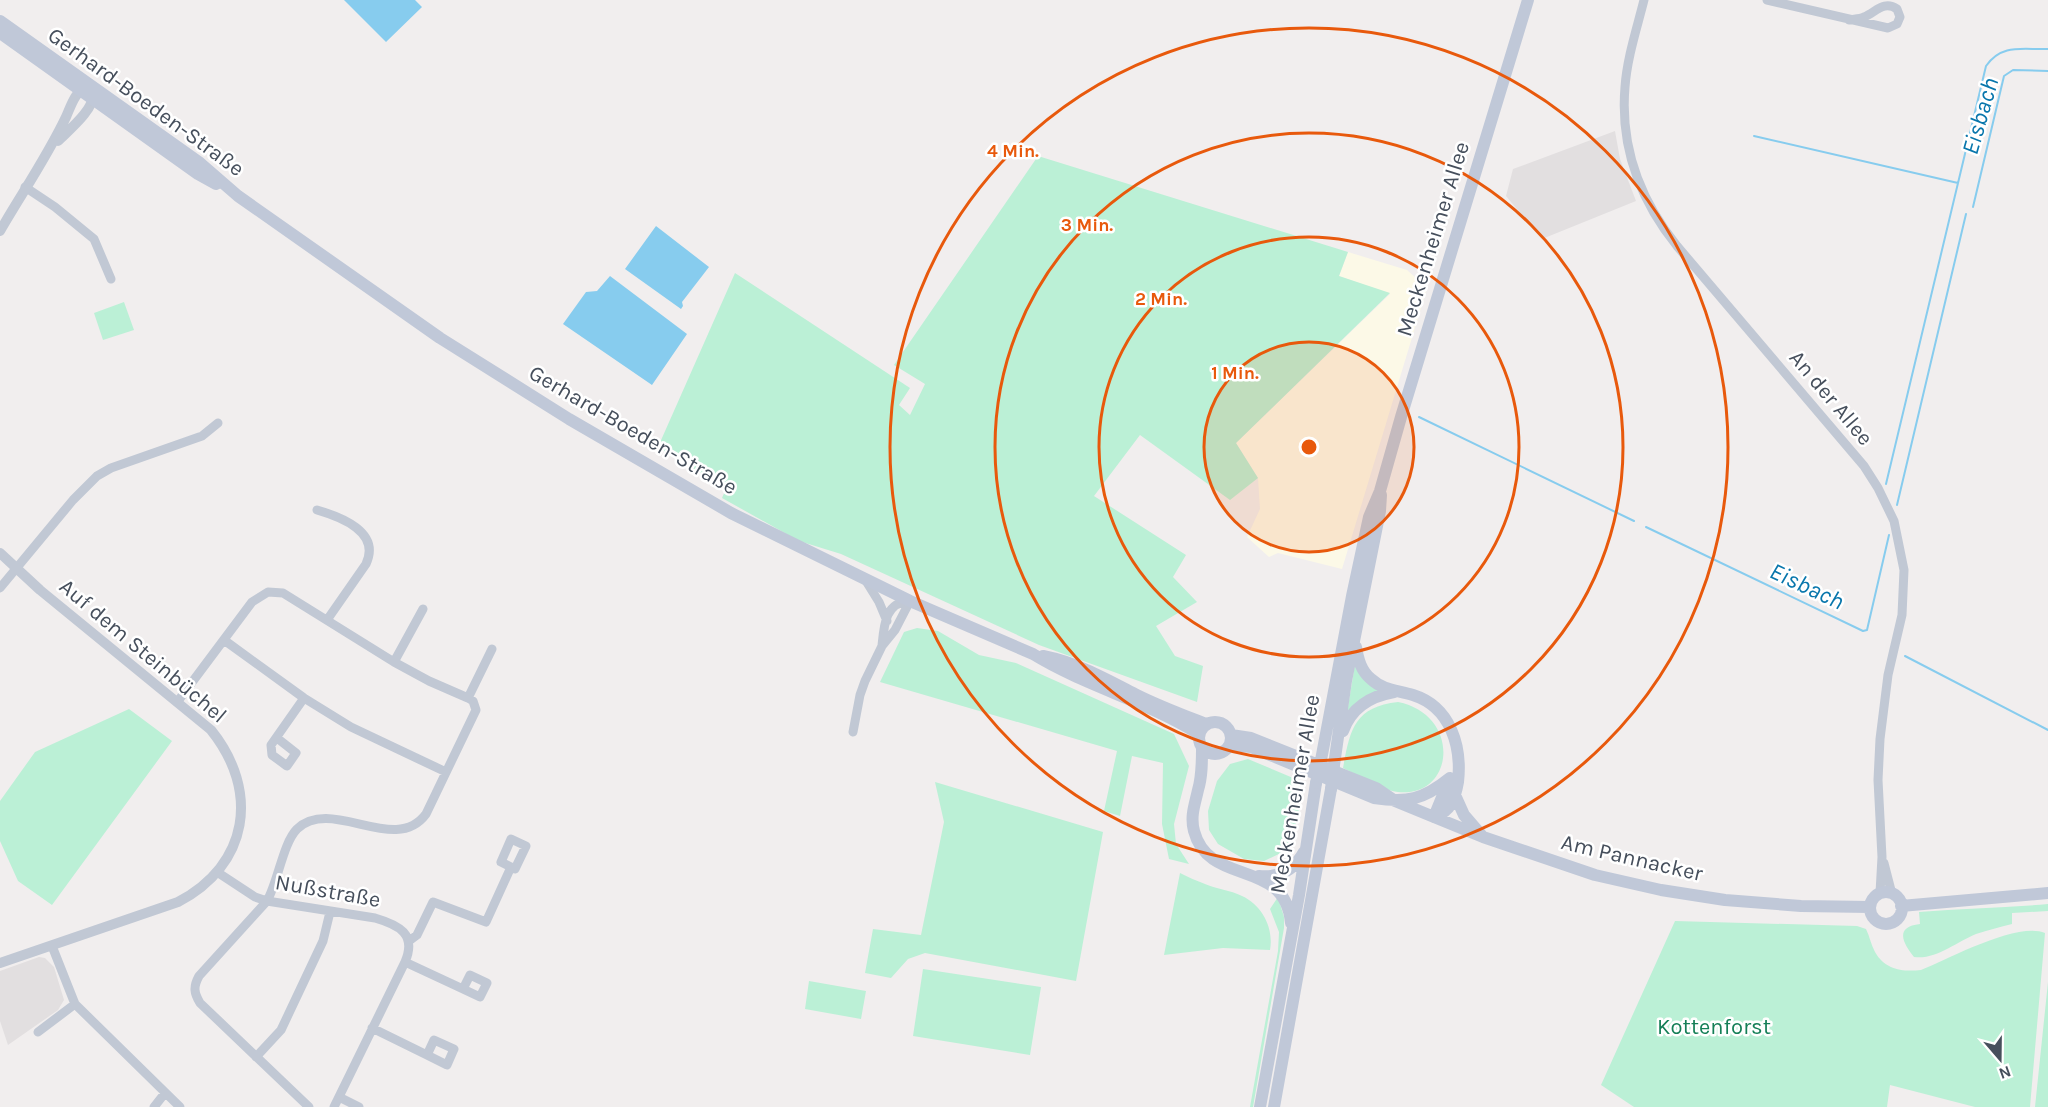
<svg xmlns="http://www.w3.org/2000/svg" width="2048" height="1107" font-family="Karla,sans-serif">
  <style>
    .commercial { fill: #fcf9e7 }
    .education { fill: #e2dfe0 }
    .green { fill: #bbf0d6 }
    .water { fill: #87ccee }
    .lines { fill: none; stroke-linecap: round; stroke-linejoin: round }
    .stream { stroke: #87ccee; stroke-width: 2 }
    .minor { stroke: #c1c8d4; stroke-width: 9 }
    .tertiary { stroke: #c1c8d4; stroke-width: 10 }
    .secondary { stroke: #c0c8d8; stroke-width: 12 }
    .secondary-bridge { stroke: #c0c8d8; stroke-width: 12 }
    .ring { fill: none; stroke: #e8590c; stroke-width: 3 }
    .labels { text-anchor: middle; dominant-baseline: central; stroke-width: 5; stroke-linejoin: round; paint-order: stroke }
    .street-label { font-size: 22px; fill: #464f5c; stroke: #fff }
    .park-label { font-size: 22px; fill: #147f57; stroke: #fff }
    .water-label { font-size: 24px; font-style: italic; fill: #0876ac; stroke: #fff }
    .centre { fill: #e8590c; stroke: #fff; stroke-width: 3 }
    .ring-label { font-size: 18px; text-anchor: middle; font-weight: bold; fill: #e8590c; stroke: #fff; stroke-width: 5; stroke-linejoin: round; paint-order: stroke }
  </style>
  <rect width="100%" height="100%" fill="#f1eeee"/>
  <!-- commercial -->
  <path class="commercial" d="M1348,252L1407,270L1427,288L1342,569L1278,553L1269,557L1247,537L1260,509L1258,478L1236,443L1390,294L1339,276Z"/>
  <!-- education -->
  <path class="education" d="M1615,131L1620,159L1636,201L1542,239L1506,196L1513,169Z
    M39,957L45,958L54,967L64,1000L58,1010L8,1045L0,1021V971Z"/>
  <!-- green -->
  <path class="green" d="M1038,156L1348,252L1339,276L1390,293L1236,443L1258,478L1230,500L1140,435L1094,496L1186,555L1173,577L1197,602L1156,626L1175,656L1203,666L1197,702L1039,645L841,554L799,541L722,498L726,489L658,447L735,273L910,388L899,405L910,415L925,384L894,365Z
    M124,302L134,330L103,340L94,313Z
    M917,628L938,631L979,655L1016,663L1174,734L1189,766L1174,824L1176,844L1189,864L1169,859L1162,824L1163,763L1132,756L1120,816L1104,811L1117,751L880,682L904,632Z
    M1355,664L1379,691L1347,713Z
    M1398,702C1462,715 1455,798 1398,792C1382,790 1358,775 1343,768C1350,730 1354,707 1398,702Z
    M129,709L172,741L52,905L18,881L0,841V801L35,752Z
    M1248,759L1305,783L1293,837L1283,852L1264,861L1244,859L1218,844L1209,830L1208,811L1217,781L1230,764Z
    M935,782L1103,832L1076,981L925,953L908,959L891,978L865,973L873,929L921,935L944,822Z
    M1180,873C1188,877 1197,881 1205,884C1217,889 1230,890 1242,896C1262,905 1274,928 1270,950L1223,948L1164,955Z
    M1278,897L1284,917V928L1253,1107H1250L1278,951L1279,932L1270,909Z
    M2048,904V911L2012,913V924C2000,927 1988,930 1976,934C1956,942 1936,960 1914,957C1903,943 1894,927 1920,924L1919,912C1962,908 2005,908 2048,904Z
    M1675,921L1857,926L1866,929C1870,937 1871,945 1875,952C1885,970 1903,972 1921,970C1948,959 2018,921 2045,933L2030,1107H1975L1890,1085L1887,1107H1634L1601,1085Z
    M923,969L1041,987L1030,1055L913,1036Z
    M809,981L866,991L861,1019L805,1009Z
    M2048,982V1107H2035Z"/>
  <!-- water -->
  <path class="water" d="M344,0H415L422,7L386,42Z
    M656,226L709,267L682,302L683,306L681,309L625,269Z
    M610,276L687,334L652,385L563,324L586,292L597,291Z"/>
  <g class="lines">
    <!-- stream -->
    <path class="stream" d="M1754,136L1958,183
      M1973,207L2004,76L2013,70L2048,71
      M1419,417L1634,521
      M1886,484L1986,66C2002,43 2023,50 2048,49
      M1897,505L1966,214
      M1646,527L1863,631L1867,630L1889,535
      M1905,656L2048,730"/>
    <!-- minor -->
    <path class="minor" d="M1644,0C1637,28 1627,58 1625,87C1620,146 1640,200 1677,246L1864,466L1878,488L1894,521L1904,570L1902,615L1888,675L1880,739L1878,780L1882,857L1880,893
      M1767,0L1888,28L1897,24L1900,17L1897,9C1884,0 1876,12 1864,17C1860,19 1854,19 1849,20
      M25,187L55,207L94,239L111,279
      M317,510C341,517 381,532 366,564L327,620
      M866,581L879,602L887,621
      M0,588L73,500L97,476L111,468L202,436L218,423
      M224,640L304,698L351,727L446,772
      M394,662L423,609
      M468,698L492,649
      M178,701L252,602L268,592L283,593L394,662L429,681L468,698L473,701L476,710L426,814C395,856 332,796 297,829C283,843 278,882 267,901L199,976C193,987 194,993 200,1003L309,1107
      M853,732L860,695L865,681L882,646L895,630L910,601C885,602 884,625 882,646
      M277,738L296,753L287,766L272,755L271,745L304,698
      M1884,863L1892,894
      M217,872L255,897L267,901L375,918C399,925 417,934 405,962L334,1107
      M409,941L417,935L433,902L486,922L511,867L515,869L526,846L511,839L501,862L511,867
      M52,946L75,1004L180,1107
      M405,962L463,989
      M470,975L487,983L480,997L463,989Z
      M372,1028L427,1055
      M38,1032L75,1004
      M434,1040L454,1049L447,1065L427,1055Z
      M256,1057L281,1030L323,941L330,912
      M339,1097L359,1107
      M154,1107L165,1093"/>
    <!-- tertiary -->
    <path class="tertiary" d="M58,141C70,129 94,110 94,92
      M0,231C22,193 47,157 66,117C71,106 75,91 87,87
      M0,553L40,590L211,730C260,791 249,865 178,902L0,963"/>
    <!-- secondary -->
    <path class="secondary" d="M0,21L200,163L238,196L440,338L569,419L731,513L910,601L1033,654C1085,686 1146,701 1199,734
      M0,33L198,174L216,184
      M1356,647C1358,659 1361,671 1371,679C1384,691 1398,690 1413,695C1451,707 1462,747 1458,782C1455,799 1451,811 1434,817
      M1043,656C1078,663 1106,679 1137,695C1159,706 1183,715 1206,724
      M1199 738a16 16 0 1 1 32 0a16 16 0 1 1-32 0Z
      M1343,731C1351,708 1371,696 1394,692
      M1231,735L1251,738L1376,788L1395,801L1434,817L1483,837L1595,875L1661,890L1725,900L1801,906L1870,907
      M1230,745L1251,747L1374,798C1407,803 1423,800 1450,778
      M1202,749C1202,763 1202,777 1198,790C1195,804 1190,816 1194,831C1209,888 1285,857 1291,923
      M1321,760L1352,596L1369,517L1380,491L1401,417L1528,0
      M1334,765L1346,681L1380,511L1381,495
      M1455,795L1464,815L1482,836
      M1434,817L1449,780
      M1259,876C1279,878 1294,870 1304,852
      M1870 908a16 16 0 1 1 32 0a16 16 0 1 1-32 0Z
      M1901,906L2048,893
      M1260,1107L1299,895L1316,783
      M1274,1107L1331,789"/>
    <!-- secondary-bridge -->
    <path class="secondary-bridge" d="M1316,783L1321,760
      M1331,789L1334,765"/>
  </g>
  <!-- distance rings -->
  <circle cx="1309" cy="447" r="105" fill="#e8590c" fill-opacity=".12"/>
  <g class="ring">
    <circle cx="1309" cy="447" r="105"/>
    <circle cx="1309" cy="447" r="210"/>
    <circle cx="1309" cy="447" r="314"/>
    <circle cx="1309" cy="447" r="419"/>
  </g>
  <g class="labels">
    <!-- street labels -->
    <g class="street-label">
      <text transform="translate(146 102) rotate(36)">Gerhard-Boeden-Straße</text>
      <text transform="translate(1433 239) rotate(-73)">Meckenheimer Allee</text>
      <text transform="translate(1831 398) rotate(50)">An der Allee</text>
      <text transform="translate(633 430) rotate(30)">Gerhard-Boeden-Straße</text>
      <text transform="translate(143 651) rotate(40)">Auf dem Steinbüchel</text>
      <text transform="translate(1295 794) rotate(-80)">Meckenheimer Allee</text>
      <text transform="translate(1632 858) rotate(13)">Am Pannacker</text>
      <text transform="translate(328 891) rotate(10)">Nußstraße</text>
    </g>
    <!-- park labels -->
    <g class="park-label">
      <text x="1714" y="1027">Kottenforst</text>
    </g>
    <!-- water labels -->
    <g class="water-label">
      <text transform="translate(1980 116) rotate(-74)">Eisbach</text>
      <text transform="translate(1807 586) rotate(25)">Eisbach</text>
    </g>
  </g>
  <circle cx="1309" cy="447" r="9" class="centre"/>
  <g class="ring-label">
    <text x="1013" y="157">4 Min.</text>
    <text x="1087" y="231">3 Min.</text>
    <text x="1161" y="305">2 Min.</text>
    <text x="1235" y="379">1 Min.</text>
  </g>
  <!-- north arrow -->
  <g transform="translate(2000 1059) rotate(160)" stroke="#ffffff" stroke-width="4.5" paint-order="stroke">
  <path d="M0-4.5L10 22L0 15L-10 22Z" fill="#464f5c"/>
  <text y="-9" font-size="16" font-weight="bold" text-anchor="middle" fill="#464f5c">N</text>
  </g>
</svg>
